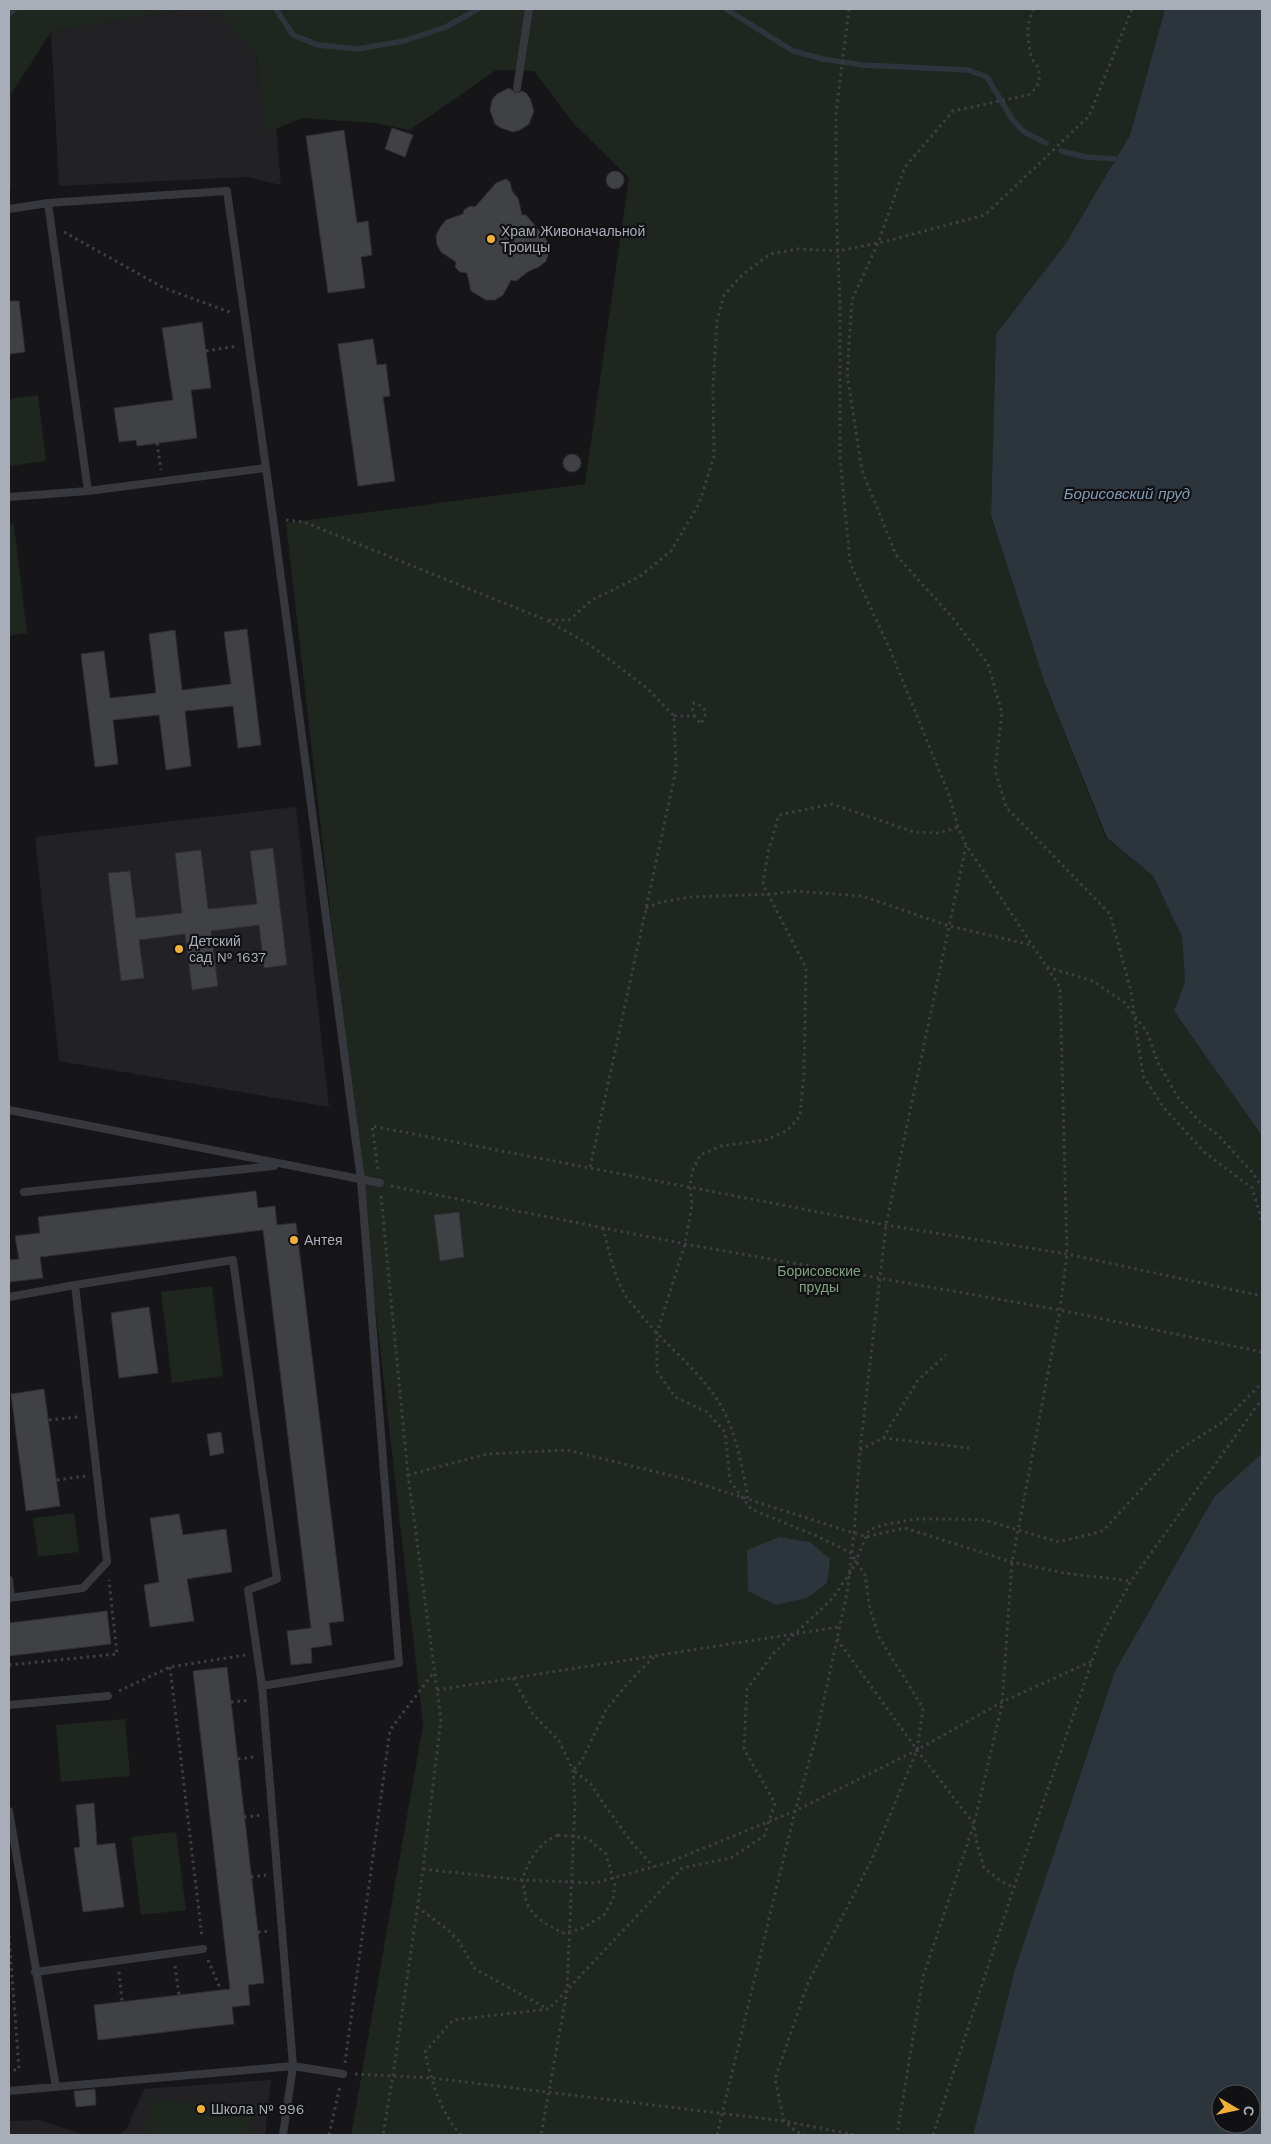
<svg xmlns="http://www.w3.org/2000/svg" width="1271" height="2144" font-family="'Work Sans',sans-serif">
  <style>
    .built { fill: #222225 }
    .green { fill: #1e261f }
    .water { fill: #2c353c; fill-rule: evenodd }
    .lines { fill: none; stroke-linecap: round; stroke-linejoin: round }
    .stream { stroke: #2c353c; stroke-width: 5.5 }
    .building { fill: #404145; stroke: #303034 }
    .path { stroke: #3d3f44; stroke-width: 3; stroke-dasharray: 2.5 4; stroke-linecap: butt }
    .service { stroke: #37383d; stroke-width: 8 }
    .poi-dot { fill: #f2b134; stroke: #111113; stroke-width: 2 }
    .labels { text-anchor: middle; dominant-baseline: central; stroke-width: 4.5; stroke-linejoin: round; paint-order: stroke }
    .poi-label { font-size: 14px; fill: #a8adb8; stroke: #111113; text-anchor: start }
    .park-label { font-size: 14px; fill: #7fa381; stroke: #111113 }
    .water-label { font-size: 15px; font-style: italic; fill: #7f9bb3; stroke: #111113 }
  </style>
  <rect width="100%" height="100%" fill="#161618"/>
  <!-- built -->
  <path class="built" d="M187,9H215L256,56L264,128L276,129L281,185L247,177L59,186L51,32Z
    M296,807L329,1107L59,1061L35,837Z
    M271,2080L265,2135H117L126,2130L144,2089Z
    M39,2120L85,2135H9V2121Z"/>
  <!-- green -->
  <path class="green" d="M9,9H187L51,32L11,94V189L9,190Z
    M215,9H1165L1130,135L1066,243L996,334L991,515L1044,681L1106,838L1153,876L1182,937L1185,981L1174,1011L1262,1136V1453L1214,1497L1115,1671L1015,1969L973,2135H351L423,1725L286,523L585,484L629,178L574,124L534,71L496,70L410,130L374,123L302,118L276,129H264L256,56Z
    M38,395L46,461L9,466V399Z
    M14,524L27,633L9,636V525Z
    M212,1286L223,1376L172,1383L161,1292Z
    M74,1513L79,1552L38,1557L33,1518Z
    M125,1719L130,1776L61,1782L56,1725Z
    M176,1832L186,1910L141,1915L131,1837Z
    M149,2099L252,2108L250,2135H145Z"/>
  <!-- water -->
  <path class="water" d="M1165,9H1262V1136L1174,1011L1185,981L1182,937L1153,876L1107,838L1044,681L991,515L996,334L1066,243L1130,135Z
    M1262,1453V2135H973L1015,1969L1115,1671L1214,1497ZM1221,2094H1251V2124H1221Z
    M780,1537L810,1542L830,1559L827,1583L807,1598L776,1605L748,1591L747,1550Z"/>
  <g class="lines">
    <!-- stream -->
    <path class="stream" d="M276,9L293,35L318,45L357,49L404,41L446,27L478,9
      M726,9L793,51L823,59L863,65L968,70L987,77L1012,119L1024,132L1046,143
      M9,14L15,9
      M1061,151L1086,157L1116,159"/>
  </g>
  <!-- building -->
  <path class="building" d="M509,88L516,93L522,91L526,93L530,98L534,111L529,124L520,130L513,132L501,128L495,124L490,110L492,100L497,94Z
    M392,128L413,135L405,157L385,149Z
    M344,130L357,223L368,221L372,255L361,257L365,288L328,293L306,136Z
    M606 180a9 9 0 1 1 18 0a9 9 0 1 1-18 0Z
    M506,179L510,182L512,191L518,198L522,215H526L544,236L548,243L549,252L546,261L539,267L529,271L516,281L511,280L503,295L495,300H486L471,291L467,273L460,272L455,267L456,262L441,252L437,245L436,235L441,226L446,220L463,214L464,210L470,206L475,207L496,183Z
    M9,301H19L25,352L9,354Z
    M202,322L211,388L191,390L197,438L137,446L136,440L119,442L114,408L173,400L162,328Z
    M373,339L377,365L386,364L390,396L383,397L395,481L358,486L338,344Z
    M563 463a9 9 0 1 1 18 0a9 9 0 1 1-18 0Z
    M247,629L261,745L238,748L233,706L185,711L191,766L166,770L159,715L113,720L118,764L95,767L81,654L104,651L110,698L156,693L149,634L175,630L182,690L231,684L224,632Z
    M273,848L287,965L264,968L259,925L211,931L218,986L192,990L185,934L139,940L144,978L121,981L108,873L130,871L136,918L182,913L175,853L201,850L208,909L257,904L250,851Z
    M256,1191L258,1208L275,1206L277,1225L296,1223L344,1621L329,1623L332,1645L311,1648L312,1663L291,1665L287,1631L311,1628L263,1230L40,1257L43,1278L9,1282V1260L19,1259L15,1236L40,1233L38,1217Z
    M459,1212L464,1257L440,1261L434,1215Z
    M149,1307L158,1373L119,1378L111,1313Z
    M44,1389L60,1506L26,1511L11,1394Z
    M221,1432L224,1453L210,1456L207,1434Z
    M179,1514L183,1535L226,1529L232,1572L187,1579L194,1621L150,1627L144,1585L159,1582L150,1518Z
    M107,1611L111,1644L9,1656V1623Z
    M227,1667L264,1983L248,1985L250,2005L232,2007L234,2024L98,2040L94,2005L230,1989L193,1671Z
    M94,1803L97,1845L115,1843L124,1907L83,1912L74,1848L80,1847L76,1805Z
    M95,2089L96,2105L76,2107L74,2091Z"/>
  <g class="lines">
    <!-- path -->
    <path class="path" d="M849,9L836,113V203L840,310V457L850,563L891,652L949,795L958,827L966,845L1060,987L1067,1254L1060,1310L1012,1562L1002,1705L974,1824L923,1977L897,2135
      M1034,9C1026,20 1027,45 1032,58C1033,62 1037,65 1038,68C1042,80 1037,89 1028,95L953,111L905,167L878,243L852,300L847,374L862,470L896,555L952,617L988,664L1002,713L995,769L1006,807L1110,914L1131,991L1143,1076L1164,1108L1204,1152L1252,1188L1262,1221
      M64,232L164,288L232,313
      M206,351L237,346
      M157,443L161,470
      M286,520L304,522L546,620
      M674,716H694L701,724L706,713L702,706L694,703L692,708L694,716
      M646,908L661,902L690,897L773,894L794,891L862,896L949,926L1032,945
      M1047,967L1093,981L1125,1003L1147,1032L1158,1063L1179,1099L1200,1122L1217,1134L1252,1172L1262,1187
      M590,1167L676,770L674,716L647,688L590,645L546,620H569L592,600L639,577L671,551L699,504L714,457L713,386L717,320L724,295L743,274L770,254L798,249L838,251L883,242L985,215L1089,116L1132,9
      M378,1169L372,1126L886,1225L1067,1254L1262,1296
      M391,1186L685,1244L1060,1310L1262,1352
      M381,1196L408,1475L441,1719L423,1869L393,2075L383,2135
      M603,1228C609,1249 613,1273 624,1293C627,1299 633,1305 638,1311C661,1341 692,1364 714,1395C735,1424 742,1464 748,1499
      M49,1420L78,1417
      M883,1438L918,1380L946,1355
      M860,1450L883,1438L969,1448
      M408,1475L487,1454L567,1450L685,1479L866,1537L905,1528L1012,1562L1064,1573L1131,1581
      M57,1480L86,1476
      M837,1639L917,1750L974,1824L977,1844L984,1868L1002,1882L1014,1887
      M654,1657L628,1683L606,1710L581,1762L573,1770L591,1784L601,1800L632,1843L654,1867
      M9,1665L117,1654L109,1580
      M170,1667L202,1937
      M513,1678L533,1714L559,1741L573,1770L575,1802L567,1991L541,2135
      M437,1690L838,1627
      M119,1691L170,1667L245,1655
      M231,1702L250,1700
      M238,1759L254,1757
      M244,1817L261,1815
      M558,1835L587,1838L606,1854L615,1885L613,1899L604,1915L581,1929L563,1933C549,1926 533,1918 527,1903C524,1896 525,1888 522,1880C529,1860 538,1843 558,1835Z
      M423,1869L522,1880L595,1883L667,1863L795,1811L917,1750L1002,1702L1092,1661
      M251,1877L266,1875
      M417,1907L447,1929L458,1940L475,1969L548,2009
      M258,1932L270,1931
      M9,1936L19,2069L9,2071
      M208,1960L221,1990
      M175,1966L179,1995
      M119,1972L122,2001
      M345,2063L390,1730L434,1672
      M355,2074L432,2078L784,2121L856,2135
      M329,2135L340,2086
      M461,2135C441,2113 431,2081 425,2052L453,2020L549,2009L682,1868L731,1858L764,1836L775,1803L744,1749L747,1689L774,1653L832,1599L852,1570L869,1530L883,1525L916,1519H950L984,1520L1059,1542L1103,1531L1173,1454L1224,1421L1262,1383
      M717,2135L795,1811L815,1741L847,1593L854,1533L860,1450L886,1225L966,846
      M806,2135L797,2132L784,2121L775,2079L808,1983L871,1861L917,1750L923,1708L879,1637L870,1609L865,1575L851,1553L817,1536L751,1509L730,1481L725,1432L707,1412L675,1397L657,1371V1333L685,1244L692,1204L690,1186L692,1172L700,1155L721,1146L766,1140L788,1130L800,1116L804,1073L806,968L763,884L768,852L779,815L832,804L914,832L939,833L958,827
      M933,2135L1014,1887L1100,1638L1131,1581L1262,1399"/>
    <!-- service -->
    <path class="service" d="M517,88L529,9
      M48,203L88,491
      M9,209L48,203L227,191L273,518L361,1180L399,1663L262,1686L293,2066L283,2135
      M9,497L88,491L265,468
      M9,1110L380,1183
      M24,1192L274,1166
      M75,1285L233,1260L277,1579L248,1590L262,1686
      M9,1297L75,1285L107,1562L83,1588L9,1598
      M9,1580L11,1598
      M9,1705L108,1696
      M9,1811L56,2087
      M35,1972L203,1949
      M9,2091L293,2066L343,2074"/>
  </g>
  <!-- markers -->
  <g class="poi-dot">
    <circle cx="491" cy="239" r="5"/>
    <circle cx="179" cy="949" r="5"/>
    <circle cx="294" cy="1240" r="5"/>
    <circle cx="201" cy="2109" r="5"/>
  </g>
  <g class="labels">
    <!-- poi labels -->
    <g class="poi-label">
      <text x="501" y="231">Храм Живоначальной<tspan x="501" dy="16">Троицы</tspan></text>
      <text x="189" y="941">Детский<tspan x="189" dy="16">сад № 1637</tspan></text>
      <text x="304" y="1240">Антея</text>
      <text x="211" y="2109">Школа № 996</text>
    </g>
    <!-- park labels -->
    <g class="park-label">
      <text x="819" y="1271">Борисовские<tspan x="819" dy="16">пруды</tspan></text>
    </g>
    <!-- water labels -->
    <g class="water-label">
      <text x="1127" y="494">Борисовский пруд</text>
    </g>
  </g>
  <!-- border -->
  <rect width="1271" height="2144" fill="none" stroke="#a8adb8" stroke-width="20"/>
  <!-- north arrow -->
  <g transform="translate(1236 2109) rotate(99)"><circle r="24" fill="#111113" stroke="#4d4f55"/>
  <path d="M0-4L9 19L0 12L-9 19Z" fill="#f2b134"/>
  <text y="-8" font-size="14" font-weight="bold" text-anchor="middle" fill="#a8adb8">С</text>
  </g>
</svg>
